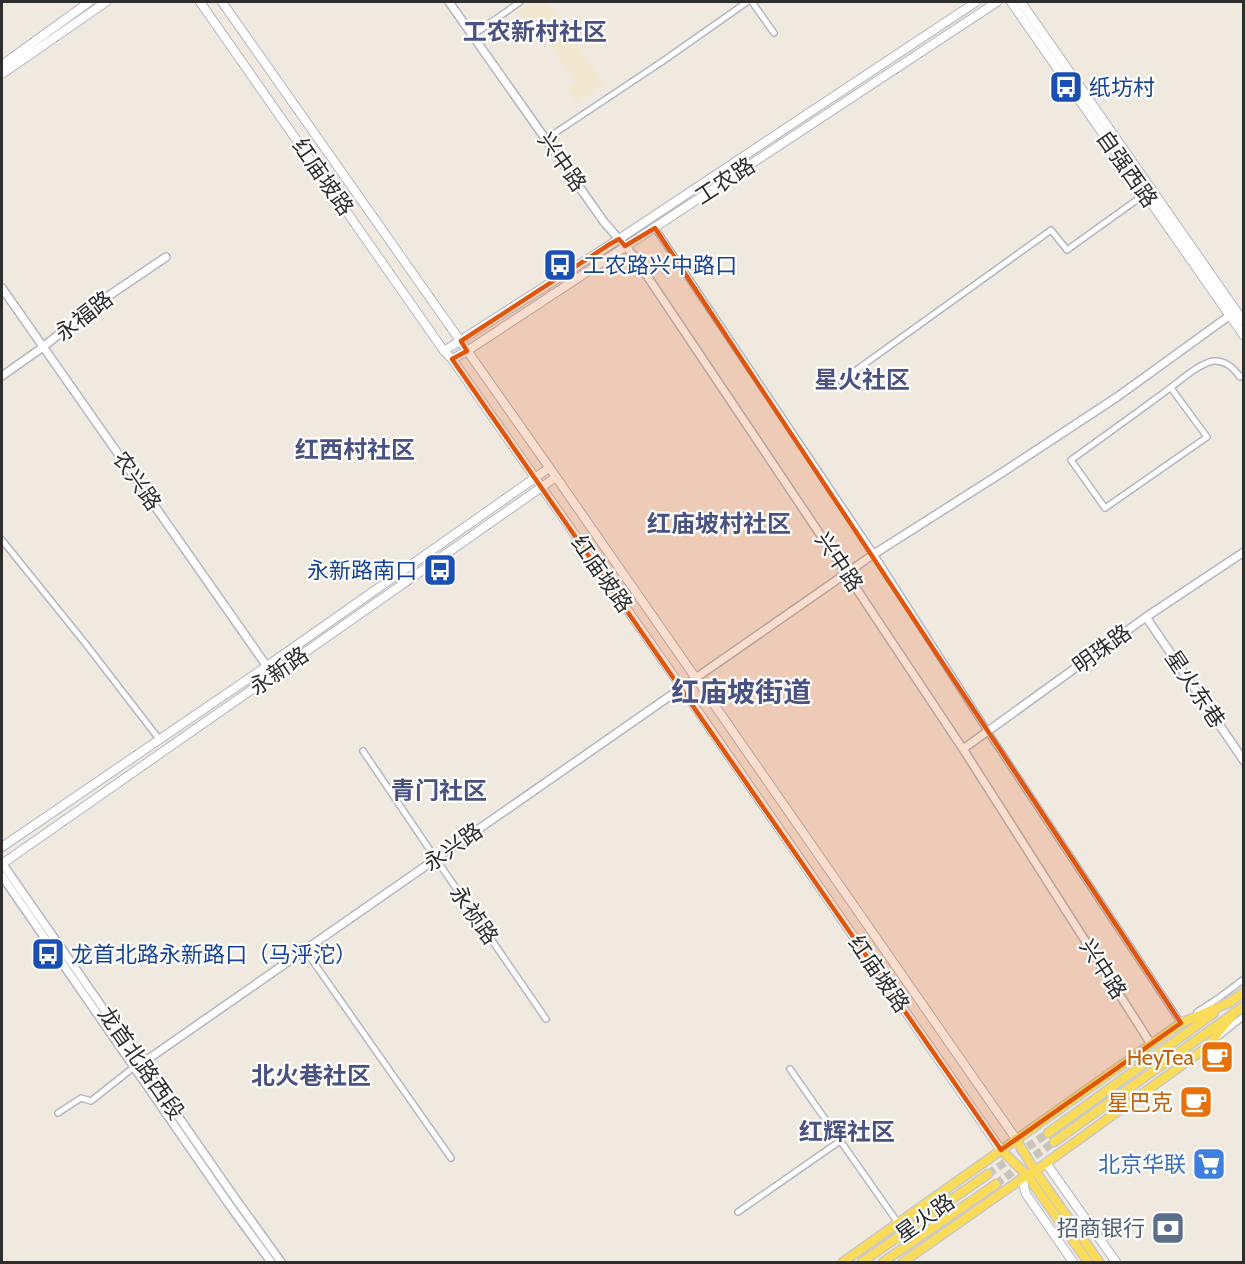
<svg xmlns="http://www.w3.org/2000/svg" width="1245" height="1264" font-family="Cabin,'Noto Sans SC',sans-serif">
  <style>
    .education { fill: #f2e8cf }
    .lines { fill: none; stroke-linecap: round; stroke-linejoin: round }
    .primary-tunnel { stroke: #c9c4bc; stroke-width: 8; stroke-dasharray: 8 4; stroke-linecap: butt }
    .minor-casing { stroke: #b4b6c2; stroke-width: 8 }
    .tertiary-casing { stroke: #b4b6c2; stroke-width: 10 }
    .secondary-casing { stroke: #b4b6c2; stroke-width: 10 }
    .primary-casing { stroke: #c9c9c9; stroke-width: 11 }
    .minor { stroke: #fff; stroke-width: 5 }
    .tertiary { stroke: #fff; stroke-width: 7 }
    .secondary { stroke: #fff; stroke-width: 8 }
    .primary { stroke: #fbdb5a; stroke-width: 8 }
    .marked { fill: #df570e; fill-opacity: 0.2; stroke: #df570e; stroke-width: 4.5; stroke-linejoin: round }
    .labels { text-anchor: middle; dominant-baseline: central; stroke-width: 4.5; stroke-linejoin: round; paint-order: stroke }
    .transit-label { font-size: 22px; fill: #164399; stroke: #fff; text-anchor: start }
    .street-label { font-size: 22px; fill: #2e2e2e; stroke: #fff }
    .food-label { font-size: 22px; fill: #c56008; stroke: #fff; text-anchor: end }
    .shop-label { font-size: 22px; fill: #366cbe; stroke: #fff; text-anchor: end }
    .service-label { font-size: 22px; fill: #4e5e75; stroke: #fff; text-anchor: end }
    .neighbourhood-label { font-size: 24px; font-weight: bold; fill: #4a5283; stroke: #fff }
    .district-label { font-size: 28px; font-weight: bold; fill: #4a5283; stroke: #fff }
  </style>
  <rect width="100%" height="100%" fill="#f0e9e0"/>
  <!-- education -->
  <path class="education" d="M534,2H547L604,84L577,103L567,88L576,82L535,23L529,26L519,12Z"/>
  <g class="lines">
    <!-- primary-tunnel -->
    <path class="primary-tunnel" d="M988,1174L1048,1133
      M996,1184L1054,1142"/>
    <defs>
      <path id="minor" d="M752,2L774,33
        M473,35L520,2
        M546,139L663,61L747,2
        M655,228L874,554L988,732L1181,1023L1182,1022
        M841,381L1051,230L1067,250L1145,194
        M1171,388L1207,437L1105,508L1071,460C1103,437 1135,414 1166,391C1179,382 1198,364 1213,361C1226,360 1234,368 1240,377L1244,375
        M2,540L85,643L159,739
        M363,751L436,859L546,1019
        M305,950L451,1158
        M1197,1012L1220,997L1244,979
        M1219,1036L1244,1016
        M790,1069L898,1223
        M58,1113L81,1098L91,1101L134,1067
        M738,1212L840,1141"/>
      <path id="tertiary" d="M449,2L604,222L633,255L846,573L963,749L1151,1044
        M2,288L273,675
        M2,376L43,347L98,303L166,257
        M1146,617L1244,761
        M963,749L1146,617L1244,552
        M2,863L235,1198L281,1262
        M2,876L228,1203L271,1262
        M134,1067L141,1064L874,554L1003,472L1117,397L1229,316"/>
      <path id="secondary" d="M200,2L444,351L452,359L682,688L1001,1150
        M222,2L556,477L1016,1139
        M1011,2L1244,336
        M1021,2L1244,322
        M2,65L89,2
        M2,74L106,2
        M444,351L619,239L976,2
        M452,359L467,351L997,2
        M2,847L267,666L549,468
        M2,864L556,477
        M1046,1163L1116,1262
        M1027,1175L1023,1183L1026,1194L1073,1262"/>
      <path id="primary" d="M1227,1004L1244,992
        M1048,1133L1214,1013
        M1016,1139L1035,1171L1099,1262
        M1054,1142L1244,1006
        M1001,1150L1027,1175L1088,1262
        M843,1262L1181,1023L1230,1002
        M862,1262L988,1174
        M883,1262L996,1184
        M903,1262L1027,1175L1035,1171L1207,1047L1235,1012"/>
    </defs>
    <!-- minor casing -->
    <use href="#minor" class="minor-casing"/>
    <!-- tertiary casing -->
    <use href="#tertiary" class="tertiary-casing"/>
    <!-- secondary casing -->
    <use href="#secondary" class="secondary-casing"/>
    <!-- primary casing -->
    <use href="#primary" class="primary-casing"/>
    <!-- minor -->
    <use href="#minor" class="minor"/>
    <!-- tertiary -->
    <use href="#tertiary" class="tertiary"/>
    <!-- secondary -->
    <use href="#secondary" class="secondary"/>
    <!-- primary -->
    <use href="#primary" class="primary"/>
  </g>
  <!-- marked area -->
  <path class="marked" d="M655,228L1181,1023L1001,1150L452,359L467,351L461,341L610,244L619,239L625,246Z"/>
  <!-- icons -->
  <defs>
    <symbol id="bus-square" viewBox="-11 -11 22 22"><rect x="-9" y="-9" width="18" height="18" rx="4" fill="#1a4fb4" stroke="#fff"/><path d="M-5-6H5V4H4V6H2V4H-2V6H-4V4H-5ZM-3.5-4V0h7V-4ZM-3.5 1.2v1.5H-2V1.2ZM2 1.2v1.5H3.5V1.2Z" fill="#fff"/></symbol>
    <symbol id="cafe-square" viewBox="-11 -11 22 22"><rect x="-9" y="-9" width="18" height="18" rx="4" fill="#e8710a" stroke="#fff"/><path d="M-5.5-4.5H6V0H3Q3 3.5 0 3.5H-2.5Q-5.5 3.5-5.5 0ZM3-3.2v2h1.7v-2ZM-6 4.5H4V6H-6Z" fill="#fff"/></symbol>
    <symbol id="supermarket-square" viewBox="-11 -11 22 22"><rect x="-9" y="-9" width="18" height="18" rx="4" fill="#3f7fe0" stroke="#fff"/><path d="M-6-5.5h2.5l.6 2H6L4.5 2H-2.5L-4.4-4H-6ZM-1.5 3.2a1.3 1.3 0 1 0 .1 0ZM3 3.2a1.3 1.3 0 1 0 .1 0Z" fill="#fff"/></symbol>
    <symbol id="bank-square" viewBox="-11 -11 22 22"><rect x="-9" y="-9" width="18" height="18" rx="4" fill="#5c6f8a" stroke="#fff"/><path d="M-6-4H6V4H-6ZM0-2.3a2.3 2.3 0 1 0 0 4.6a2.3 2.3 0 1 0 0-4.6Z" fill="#fff"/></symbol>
  </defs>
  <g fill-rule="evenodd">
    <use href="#bus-square" x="1047" y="68" width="38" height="38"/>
    <use href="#bus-square" x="541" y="246" width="38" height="38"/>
    <use href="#bus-square" x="421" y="551" width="38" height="38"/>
    <use href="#bus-square" x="29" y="935" width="38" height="38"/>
    <use href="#cafe-square" x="1198" y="1038" width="38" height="38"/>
    <use href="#cafe-square" x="1177" y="1083" width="38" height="38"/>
    <use href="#supermarket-square" x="1190" y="1145" width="38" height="38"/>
    <use href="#bank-square" x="1149" y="1209" width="38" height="38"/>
  </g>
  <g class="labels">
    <!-- transit labels -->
    <g class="transit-label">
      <text x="1089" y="87">纸坊村</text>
      <text x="583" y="265">工农路兴中路口</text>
      <text x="417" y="570" text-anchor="end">永新路南口</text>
      <text x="71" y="954">龙首北路永新路口（马泘沱）</text>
    </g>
    <!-- street labels -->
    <g class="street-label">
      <text transform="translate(562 162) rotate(55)">兴中路</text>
      <text transform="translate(1127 169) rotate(55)">自强西路</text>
      <text transform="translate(323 177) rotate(55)">红庙坡路</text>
      <text transform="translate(725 181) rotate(-33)">工农路</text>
      <text transform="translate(84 316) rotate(-38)">永福路</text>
      <text transform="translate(137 481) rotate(55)">农兴路</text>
      <text transform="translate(839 562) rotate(56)">兴中路</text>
      <text transform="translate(602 574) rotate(55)">红庙坡路</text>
      <text transform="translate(1102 649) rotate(-36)">明珠路</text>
      <text transform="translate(279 671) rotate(-35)">永新路</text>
      <text transform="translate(1195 689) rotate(56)">星火东巷</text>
      <text transform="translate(453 847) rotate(-35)">永兴路</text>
      <text transform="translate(474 915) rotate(55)">永祯路</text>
      <text transform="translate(1103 969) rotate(57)">兴中路</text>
      <text transform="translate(879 974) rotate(55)">红庙坡路</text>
      <text transform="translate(141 1063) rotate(55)">龙首北路西段</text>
      <text transform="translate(925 1218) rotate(-35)">星火路</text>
    </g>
    <!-- food labels -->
    <g class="food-label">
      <text x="1194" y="1057">HeyTea</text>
      <text x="1173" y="1102">星巴克</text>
    </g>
    <!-- shop labels -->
    <g class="shop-label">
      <text x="1186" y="1164">北京华联</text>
    </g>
    <!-- service labels -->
    <g class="service-label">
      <text x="1145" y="1228">招商银行</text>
    </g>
    <!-- neighbourhood labels -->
    <g class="neighbourhood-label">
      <text x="535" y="31">工农新村社区</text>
      <text x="862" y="379">星火社区</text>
      <text x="355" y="449">红西村社区</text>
      <text x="719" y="523">红庙坡村社区</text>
      <text x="439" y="790">青门社区</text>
      <text x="311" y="1075">北火巷社区</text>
      <text x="847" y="1131">红辉社区</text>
    </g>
    <!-- district labels -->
    <g class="district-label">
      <text x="741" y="692">红庙坡街道</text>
    </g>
  </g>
  <!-- border -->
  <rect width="1245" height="1264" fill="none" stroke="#2e2e2e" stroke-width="6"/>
</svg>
